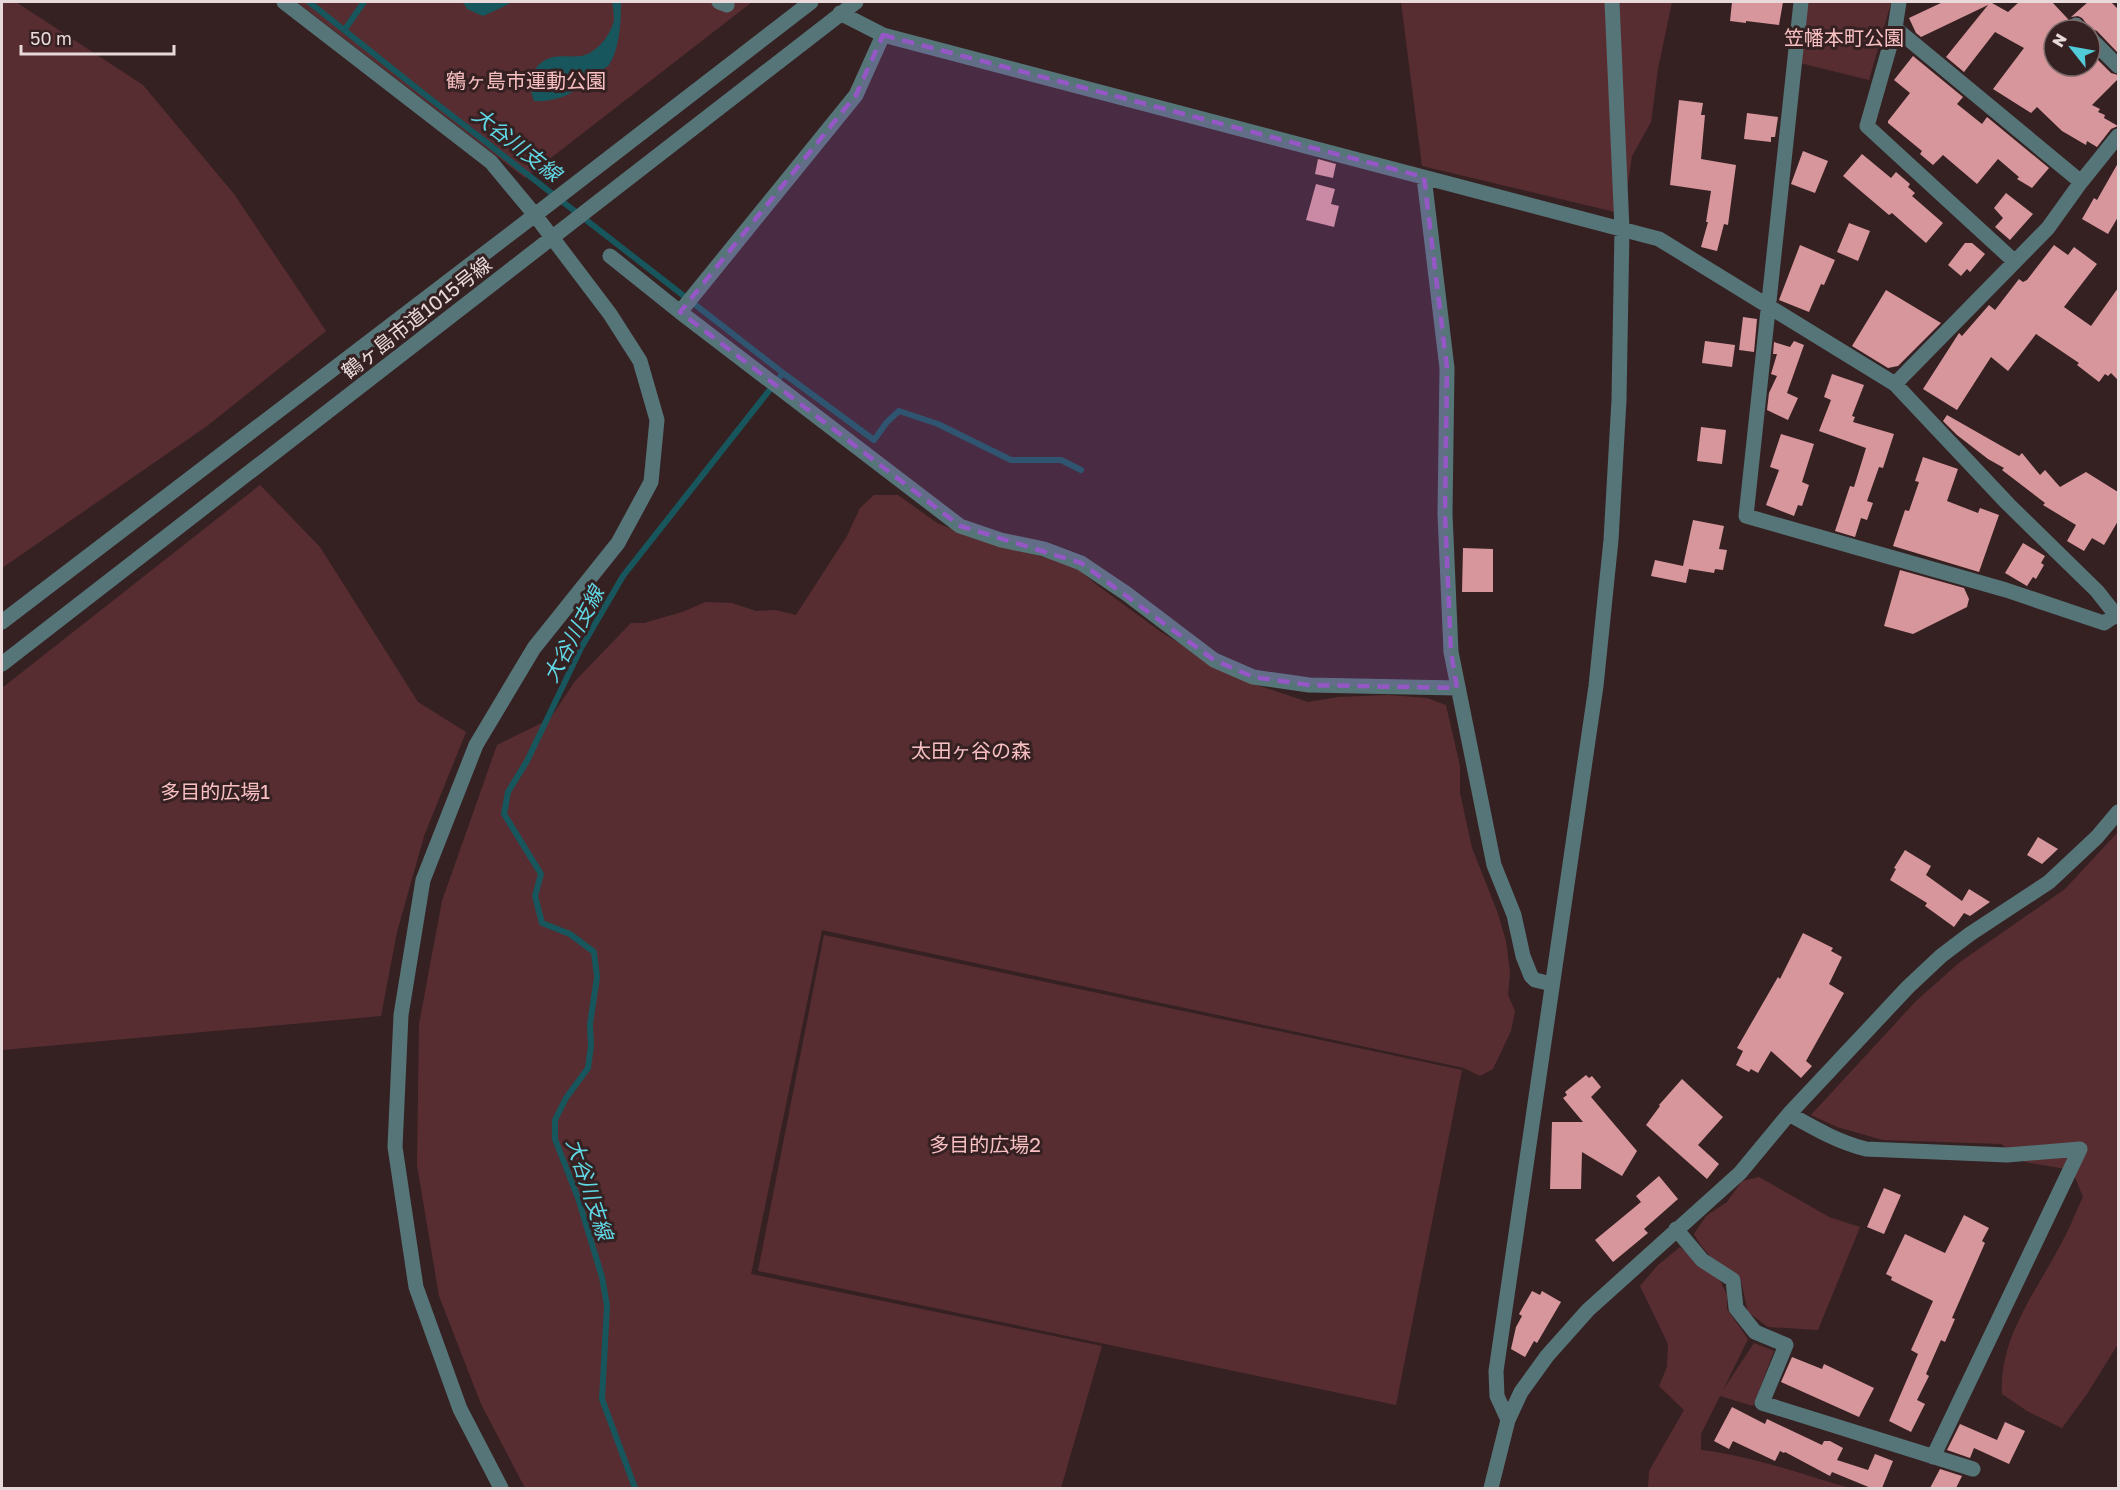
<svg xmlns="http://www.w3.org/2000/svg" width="2120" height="1490" font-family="'Golos Text','Noto Sans JP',sans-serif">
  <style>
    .green { fill: #582d31 }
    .water { fill: #17565c }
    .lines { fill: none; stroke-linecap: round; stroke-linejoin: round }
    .stream { stroke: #17565c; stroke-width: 6 }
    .building { fill: #d7969b }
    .minor { stroke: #567578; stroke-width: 15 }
    .marked { fill: #9657c6; fill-opacity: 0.2; stroke: #9657c6; stroke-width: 4.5; stroke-dasharray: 12 8; stroke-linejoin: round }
    .labels { text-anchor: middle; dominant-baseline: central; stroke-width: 6; stroke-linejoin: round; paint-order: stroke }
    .park-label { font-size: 20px; fill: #f8c0c3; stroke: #362122 }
    .street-label { font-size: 20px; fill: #e8d9da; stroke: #362122 }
    .water-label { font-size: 21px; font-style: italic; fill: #5fd7e4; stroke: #362122 }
  </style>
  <rect width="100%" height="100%" fill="#362122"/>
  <!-- green -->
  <path class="green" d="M2,2H16L143,85L234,194L326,331L207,426L2,568Z
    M297,2H752L525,178Z
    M1401,2H1672L1658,69L1651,122L1632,156L1627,189L1619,213L1422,166Z
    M1806,2H1880L1891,3L1869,80L1800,63Z
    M260,485L320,547L418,702L466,732L424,836L397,932L381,1016L2,1050V688Z
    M874,495H898L937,523L976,539L1073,565L1097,585L1161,632L1239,679L1308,702L1338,697L1389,695L1427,698L1446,705L1460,766V793L1472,848L1497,911L1506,941L1510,973L1508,995L1515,1011L1511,1031L1493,1069L1480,1076L1464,1068L822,930L751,1274L1102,1346L1061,1488H525L481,1404L439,1296L417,1165L419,1024L442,901L497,745L550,719L575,681L631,623H644L682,612L706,602L732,603L756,611L775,610L796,615L847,536L860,508Z
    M2118,832V1344L2087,1394L2062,1428L2027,1411L2002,1394C1999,1335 2038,1290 2063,1240C2071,1226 2076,1211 2083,1197L2072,1170L2025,1162L2001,1144L1883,1140L1837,1127L1811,1115L1916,1001L1960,962L2065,889Z
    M824,935L1462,1070L1396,1405L758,1271Z
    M1759,1177L1829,1217L1860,1227L1818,1330L1768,1327L1748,1312L1740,1277C1719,1265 1706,1256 1694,1234L1706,1216L1727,1202L1742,1181Z
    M1680,1247L1720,1280L1727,1295V1309L1748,1339L1723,1390L1754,1343L1774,1351L1753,1406L1720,1396L1701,1434V1450C1752,1456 1800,1474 1850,1488H1648L1649,1471L1684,1410L1659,1386L1667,1367L1668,1344L1640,1286L1658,1265Z"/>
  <!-- water -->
  <path class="water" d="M463,2H511L503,7L483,16L467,9Z
    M612,2H621C621,20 620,49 609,65C584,84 567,103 534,101C527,83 531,63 553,57C563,55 575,58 585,55C599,50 611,34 614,20C614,14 613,7 612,2Z"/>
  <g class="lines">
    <!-- stream -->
    <path class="stream" d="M309,2L419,90L783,373L623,576L581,648L527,761L508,792L504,814L541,874L535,896L542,923L570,934L594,952L597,977L590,1024L591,1046L588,1068L566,1098L555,1120V1139L578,1198L602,1277L607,1306L602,1399L635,1488
      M345,29L364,2
      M783,373L874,440L887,422L899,411L938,424L1011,460H1061L1081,470"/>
  </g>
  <!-- building -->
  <path class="building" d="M1732,2H1783L1779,25L1746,21V23L1730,21Z
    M1943,2H1995L1992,3L2008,12L2019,2H2052L2068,19L2067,23L2068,30H2054V66H2090V52L2111,73L2118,75V79L2092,105L2100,109L2098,112L2105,115L2104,118L2118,126L2111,129L2097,147L2087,141L2086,145L2062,131L2037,107L2031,113L1993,89L2024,48L1995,32L1964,72L1946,57L1988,5L1921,37L1916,33L1909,18Z
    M2088,2H2111L2118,9V53L2097,31L2090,28L2082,18L2078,16L2071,17Z
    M1913,56L1963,97L1957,104L1982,124L1987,117L2049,168L2032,188L2017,179L2019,177L1998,159L1977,184L1943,155L1933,165L1920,154L1922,151L1888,123V121L1910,93L1894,80Z
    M1679,100L1703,103L1701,115H1705L1701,159L1736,165L1728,225L1724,224L1717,251L1701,247L1708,222H1706L1711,191L1670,185Z
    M1747,113L1778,117L1775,137H1771V142L1744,139Z
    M1803,151L1828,161L1815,193L1791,184Z
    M1862,154L1891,178L1896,172L1910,184L1908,187L1915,193L1912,196L1943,223L1926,243L1892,213L1889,215L1843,176Z
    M1318,159L1336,164L1333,178L1315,174Z
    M2118,163V217L2108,234L2082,219L2094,198L2097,200Z
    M1316,184L1335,189L1331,204L1339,206L1334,227L1306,220Z
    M2006,193L2033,214L2010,240L1995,227L2003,218L1994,208Z
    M1849,223L1870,231L1858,261L1837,252Z
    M1965,243H1972L1985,254L1970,272L1967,269L1961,276L1948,265Z
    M1800,245L1835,260L1824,285L1821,284L1809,312L1779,300Z
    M2054,245L2068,255L2074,247L2097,264L2064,307L2091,326L2118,288V380L2111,373L2108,376L2105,374L2099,382L2077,365L2079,363L2036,334L2008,371L1991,357L1957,410L1923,389L1959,333L1962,336L1989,305L1995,310L2019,279L2023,282L2027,280Z
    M1886,290L1941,323L1898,366L1888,368L1852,346Z
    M1743,317L1757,319L1754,352L1739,350Z
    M1705,341L1735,345L1732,367L1702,363Z
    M1794,341L1804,345L1787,393L1798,398L1788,420L1767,410L1769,393L1777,376L1771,374L1777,354H1773L1774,342L1790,347Z
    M1832,374L1864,385L1852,416L1855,417L1853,422L1894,434L1883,468L1879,467L1867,501L1873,503L1867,520L1861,518L1855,537L1835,531L1850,486L1854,487L1866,448L1819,431L1831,400L1824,397Z
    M1947,415L2019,456L2022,453L2040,475L2045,470L2060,487L2086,472L2118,492V521L2104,545L2092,538L2084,551L2067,541L2076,525L2043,505L2045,503L2002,470L2004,468L1988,459L1957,435L1943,421Z
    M1701,427L1726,430L1722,464L1697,461Z
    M1781,434L1814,444L1802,482L1809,485L1802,506L1798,505L1794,516L1766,505L1779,470L1770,467Z
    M1923,457L1958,469L1947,501L1978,513L1980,508L1999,515L1979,572L1893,546L1905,510L1909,511L1919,482L1915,481Z
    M1693,520L1724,526L1719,549L1727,550L1723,570L1715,569L1714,573L1689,569L1686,583L1651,576L1655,560L1683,566Z
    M2023,543L2045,556L2041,563L2044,565L2036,579L2033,577L2027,586L2005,573Z
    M1463,548L1493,549V592H1462Z
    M1900,570L1964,588L1969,599L1967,607L1913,634L1884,626Z
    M2038,837L2058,849L2042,864L2027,855Z
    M1905,850L1931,866L1926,875L1962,901L1969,889L1990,902L1970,916L1964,913L1954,927L1925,906L1927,903L1890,880L1896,869L1894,868Z
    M1803,933L1833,948L1831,951L1842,957L1829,984L1844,993L1806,1061L1812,1066L1801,1078L1771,1051L1758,1073L1751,1069L1749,1072L1736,1065L1743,1051L1737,1048L1778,977L1780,979Z
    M1586,1075L1589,1078L1592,1076L1601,1087L1591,1097L1637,1151L1622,1176L1582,1152L1581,1189H1550L1552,1122H1583L1563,1098L1567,1095L1565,1092Z
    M1682,1079L1723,1117L1698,1145L1719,1164L1707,1179L1646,1125L1660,1106L1659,1105Z
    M1659,1176L1678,1199L1644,1229L1648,1233L1613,1262L1595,1240L1641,1202L1636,1196Z
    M1884,1188L1901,1195L1884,1234L1867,1227Z
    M1964,1215L1989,1228L1982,1241L1985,1243L1952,1318L1955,1319L1945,1342L1941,1340L1926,1374L1929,1376L1917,1400L1925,1404L1911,1432L1889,1421L1918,1354L1911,1350L1933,1301L1891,1280L1892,1277L1886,1274L1905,1234L1945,1253Z
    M1532,1291L1540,1295L1542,1291L1561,1302L1537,1343L1534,1341L1525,1357L1511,1349L1516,1327L1522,1316L1519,1314Z
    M1792,1357L1822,1369L1824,1364L1874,1388L1859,1417L1781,1382Z
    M1732,1407L1765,1424L1767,1419L1822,1445L1824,1441H1830L1843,1448L1837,1460L1868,1470L1875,1454L1893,1461L1882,1488H1871L1832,1472L1830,1476L1785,1452L1784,1453L1780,1451L1775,1461L1733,1441L1729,1449L1714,1441Z
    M2005,1422L2025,1431L2009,1464L1974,1448L1970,1458L1947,1450L1960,1424L1997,1440Z
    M1940,1469L1962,1476L1956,1488H1930Z"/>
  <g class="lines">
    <!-- minor -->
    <path class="minor" d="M284,2L491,162L535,215L610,314L640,361L657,420L651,482L618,543L534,648L476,745L423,880L401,1015L395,1147L416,1287L460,1409L501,1488
      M719,2L727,5
      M1801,2L1746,516L2006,590L2104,623L2116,615L2118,617
      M1899,2L1895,28L1867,126L2015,262
      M2076,25L2081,30
      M1895,28L2081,182
      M883,35L1659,239L1895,384L2008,504L2097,591L2116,615
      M2090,38L2118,66
      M1424,177L1447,368L1445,514L1451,652L1494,865L1514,915L1523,956L1531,976L1535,980L1552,984
      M610,256L680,312L960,526L1001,540L1044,549L1081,563L1127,594L1214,660L1253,677L1309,685L1457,688
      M680,312L856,95L883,35L840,13
      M1895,384L2048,228L2081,182L2118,136
      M2,622L535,215L811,2
      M2,664L856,2
      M1789,1114C1814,1128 1838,1142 1866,1149L2007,1155L2080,1149L1933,1457
      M1676,1229L1702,1260L1733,1280L1736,1308L1755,1332L1786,1345L1762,1403L1973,1469
      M1508,1420L1497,1396L1496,1371L1596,686L1611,540L1619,400L1622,229L1612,2
      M1491,1488L1508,1420L1521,1392L1547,1356L1588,1310L1740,1173L1789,1114L1908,987L1941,956L1970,934L2049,882L2097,837L2118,812"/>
  </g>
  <!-- marked area -->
  <path class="marked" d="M883,35L1424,177L1447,368L1445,514L1451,652L1457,688L1309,685L1253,677L1214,660L1081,563L960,526L680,312L856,95Z"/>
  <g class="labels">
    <!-- park labels -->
    <g class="park-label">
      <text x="1844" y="37">笠幡本町公園</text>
      <text x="526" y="80">鶴ヶ島市運動公園</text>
      <text x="971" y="750">太田ヶ谷の森</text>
      <text x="215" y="791">多目的広場1</text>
      <text x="985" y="1144">多目的広場2</text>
    </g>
    <!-- street labels -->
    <g class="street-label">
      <text transform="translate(416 317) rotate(-38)">鶴ヶ島市道1015号線</text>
    </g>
    <!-- water labels -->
    <g class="water-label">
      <text transform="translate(517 144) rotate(38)">大谷川支線</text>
      <text transform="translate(573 634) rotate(-62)">大谷川支線</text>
      <text transform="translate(590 1189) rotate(72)">大谷川支線</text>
    </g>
  </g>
  <!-- border -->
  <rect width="2120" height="1490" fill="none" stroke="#e8d9da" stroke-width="6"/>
  <!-- north arrow -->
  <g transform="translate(2072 48) rotate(301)"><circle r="28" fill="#362122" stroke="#7d6b6c" stroke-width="1.5"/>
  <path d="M0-4.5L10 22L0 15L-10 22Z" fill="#52cbd8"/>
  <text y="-9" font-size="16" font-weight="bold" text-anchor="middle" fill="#e8d9da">N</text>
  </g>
  <!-- scale -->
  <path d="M21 45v9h153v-9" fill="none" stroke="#e8d9da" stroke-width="3"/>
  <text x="30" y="45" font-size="18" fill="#e8d9da" stroke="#362122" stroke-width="4.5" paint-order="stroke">50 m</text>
</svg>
